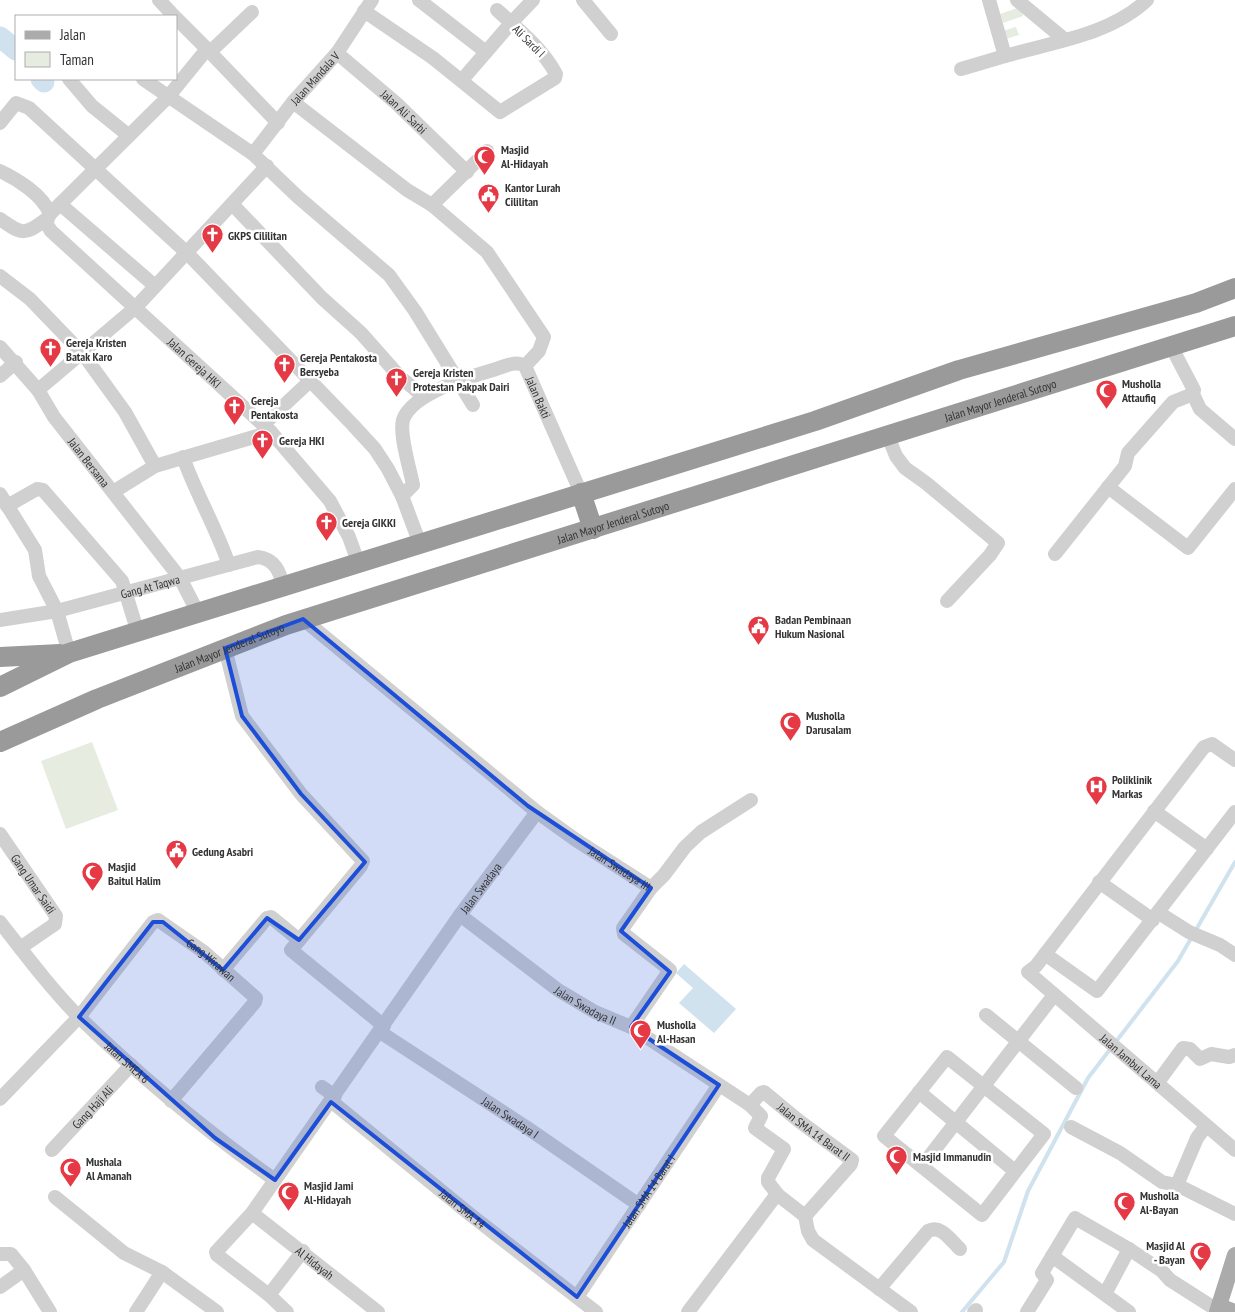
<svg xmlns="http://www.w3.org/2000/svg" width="1235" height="1312" font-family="'PT Sans Narrow',sans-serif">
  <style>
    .green { fill: #e6ecdf }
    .water { fill: #cfe2ee }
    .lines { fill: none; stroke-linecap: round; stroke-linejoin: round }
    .stream { stroke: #cfe2ee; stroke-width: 4 }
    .river { stroke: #cfe2ee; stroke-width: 21 }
    .minor { stroke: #d0d0d0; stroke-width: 14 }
    .major { stroke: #ababab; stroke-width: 16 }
    .highway { stroke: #9a9a9a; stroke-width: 20 }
    .marked { fill: #1d4ed8; fill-opacity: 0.2; stroke: #1d4ed8; stroke-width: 4; stroke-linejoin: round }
    .labels { text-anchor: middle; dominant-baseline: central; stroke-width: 5; stroke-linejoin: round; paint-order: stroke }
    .street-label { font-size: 12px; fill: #333; stroke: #fff }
    .poi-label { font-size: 12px; font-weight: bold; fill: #333; stroke: #fff; text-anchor: start }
  </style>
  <rect width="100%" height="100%" fill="#fff"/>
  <!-- green -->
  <path class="green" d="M1020,7L1023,16L1003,23L1000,14Z
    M1016,27L1019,35L1002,40L999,32Z
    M92,742L118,810L66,829L41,761Z"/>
  <!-- water -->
  <path class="water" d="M684,964L736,1009L714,1033L679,1003L693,988L676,973Z"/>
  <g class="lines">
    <!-- stream -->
    <path class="stream" d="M962,1312L1004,1262L1028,1191L1088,1078L1178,961L1235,862"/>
    <!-- river -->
    <path class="river" d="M0,37L16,50
      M41,79L44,82"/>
    <!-- minor -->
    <g class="minor">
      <path d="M159,0L174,16"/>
      <path d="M419,0L486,52"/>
      <path d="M583,0L611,34"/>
      <path d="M989,0L1005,56C1053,42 1110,35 1147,0"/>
      <path d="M1017,0L1064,39"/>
      <path d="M364,11L433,58L500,112L555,78L556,74C542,48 518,29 497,10"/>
      <path id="s1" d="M176,18L207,49L168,97L50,214L46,223L51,231L271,432L330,501L349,537L358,562"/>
      <path d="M207,49L278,123"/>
      <path d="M210,52L252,12"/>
      <path id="s2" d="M337,53L396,103L467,172"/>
      <path d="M961,69L1005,56"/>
      <path d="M69,79L92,106L128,135"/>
      <path d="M143,79L253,154L298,197L389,275L415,311L473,405"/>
      <path d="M462,80L511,23L533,0"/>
      <path d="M293,102L407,190L432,205L487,252L544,337L539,351L525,366"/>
      <path d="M0,123L16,103L29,108L187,253L353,425L375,449L388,469L402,496L420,544"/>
      <path id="s3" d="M253,154L293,102L337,53L372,0"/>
      <path d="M0,171C17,179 43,195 50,214"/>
      <path d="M60,204L155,286"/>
      <path d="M233,205L322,298L361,333L399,376L424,397"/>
      <path d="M432,205L487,151"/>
      <path d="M0,219C21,234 24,236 45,220"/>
      <path d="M0,276L30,299L83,354L125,412L155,466"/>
      <path d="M1171,346L1194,390L1193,394L1200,409L1235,439"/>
      <path id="s4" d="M0,347L38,390L54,417L180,578L198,613"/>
      <path d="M0,376L16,362"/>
      <path d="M38,390L136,307L267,166"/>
      <path d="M263,425L310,381"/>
      <path d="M888,436L896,456L905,468L926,483L998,543L990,555L947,601"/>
      <path d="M183,457C196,494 216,527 229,565"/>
      <path d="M1108,487L1188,548L1235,489"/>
      <path d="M113,492L155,466L271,432"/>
      <path d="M0,494L35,550L39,576L57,611L69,653"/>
      <path id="s5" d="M402,496L413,485C410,469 399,434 403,420C412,393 472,376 496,369C506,366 516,360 525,366L581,493"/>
      <path d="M7,506L37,489L43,490L122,581L138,633"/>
      <path d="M1055,554L1125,466L1128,453L1173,402L1193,394"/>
      <path id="s6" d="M0,620L57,611L258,557C275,559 280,572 283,586"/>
      <path d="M225,648L242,716L301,794L363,861L361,866L291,950L384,1026"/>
      <path id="s7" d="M1235,760L1212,744L1204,747L1036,966L1028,972L1235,1150"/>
      <path d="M1154,811L1207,849"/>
      <path id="s8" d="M537,812L576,840L651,888"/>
      <path id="s9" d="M0,834L56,916L55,924L20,948"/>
      <path d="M1099,882L1153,920"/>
      <path d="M1159,913L1189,932L1220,945L1235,955"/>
      <path id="s10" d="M460,915L558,990L595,1012L631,1027L750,1105L761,1093L764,1092L799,1121L852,1160L851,1164L805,1216L808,1231L813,1240L911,1312"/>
      <path id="s11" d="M0,922C25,954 51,989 80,1018C141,1077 206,1131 275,1180"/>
      <path d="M1045,954L1097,991L1235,812"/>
      <path d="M223,970L267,918L271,917L299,940"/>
      <path d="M986,1015L1076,1088"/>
      <path d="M631,1027L670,970L624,934L623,928L651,888L664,875L685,847L701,832L751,800"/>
      <path id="s12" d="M380,1032L526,1127L639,1205"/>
      <path d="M947,1057L1044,1134L982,1215L884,1136Z"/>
      <path d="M1158,1082L1183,1048L1190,1049L1200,1059L1211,1054L1229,1057L1235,1055"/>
      <path d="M322,1087L335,1096"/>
      <path d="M919,1092L1015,1171"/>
      <path id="s13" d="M0,1099L79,1017L153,922L158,920L204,952L256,998L255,1002L171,1101"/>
      <path id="s14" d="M331,1101L472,1216L596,1312"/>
      <path d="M750,1105L761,1116L755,1128L784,1149L768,1178V1182L778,1195"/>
      <path d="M1071,1127L1120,1153L1162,1182L1177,1185L1235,1214"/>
      <path id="s15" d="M52,1150L131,1065"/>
      <path d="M922,1166L1054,995"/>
      <path d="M1177,1185L1197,1138L1206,1126"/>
      <path d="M55,1197L124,1253L162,1272L217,1312"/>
      <path id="s16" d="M252,1213L378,1312"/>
      <path d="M0,1254H11L24,1270L50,1312"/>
      <path d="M1052,1256L1129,1312"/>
      <path d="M0,1287L24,1270"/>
      <path d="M879,1289L928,1231C941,1224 951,1241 960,1249"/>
      <path d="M1105,1294L1129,1249"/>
      <path d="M269,1295L303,1251"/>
      <path id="s17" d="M577,1297L719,1085"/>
      <path d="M136,1312L162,1272"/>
      <path id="s18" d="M287,1312L269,1295L217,1255L216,1252L252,1213L275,1180L460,915L537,812L303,619"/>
      <path d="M688,1312L774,1198L778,1195L805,1216"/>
      <path d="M974,1312L976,1310"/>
      <path d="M1027,1312L1047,1280L1042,1273L1075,1218L1129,1249L1162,1271L1170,1280L1217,1310"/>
    </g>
    <!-- major -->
    <path class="major" d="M1219,1306L1235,1312
      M1217,1312L1235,1255"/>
    <!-- highway -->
    <g class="highway">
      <path d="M581,493L593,529"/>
      <path d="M0,657L60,654"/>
      <path d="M0,687L69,653L815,421L959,370L1196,303L1235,288"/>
      <path id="s19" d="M0,742L97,699L286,625L1235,326"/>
    </g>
  </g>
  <!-- marked area -->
  <path class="marked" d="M303,619L528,806L651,888L621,931L670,972L631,1027L719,1085L577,1297L331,1102L275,1180L215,1138L79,1017L153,922H163L223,970L267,918L299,940L365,862L301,794L242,716L225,648Z"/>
  <!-- icons -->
  <defs>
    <symbol id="mosque-pin" viewBox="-11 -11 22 30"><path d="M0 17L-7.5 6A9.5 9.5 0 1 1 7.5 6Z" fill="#e63946" stroke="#fff"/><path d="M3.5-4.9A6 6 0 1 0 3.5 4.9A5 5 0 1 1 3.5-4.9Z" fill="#fff"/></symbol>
    <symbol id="civic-pin" viewBox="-11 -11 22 30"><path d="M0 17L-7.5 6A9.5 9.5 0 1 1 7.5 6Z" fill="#e63946" stroke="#fff"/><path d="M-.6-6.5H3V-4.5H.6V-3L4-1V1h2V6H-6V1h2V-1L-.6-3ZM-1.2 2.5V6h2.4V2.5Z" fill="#fff"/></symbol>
    <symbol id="church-pin" viewBox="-11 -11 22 30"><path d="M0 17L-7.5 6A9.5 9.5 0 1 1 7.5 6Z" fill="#e63946" stroke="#fff"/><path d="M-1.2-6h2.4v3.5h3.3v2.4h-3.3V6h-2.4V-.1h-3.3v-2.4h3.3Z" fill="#fff"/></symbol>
    <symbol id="hospital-pin" viewBox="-11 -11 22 30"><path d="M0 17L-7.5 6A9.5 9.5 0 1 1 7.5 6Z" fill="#e63946" stroke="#fff"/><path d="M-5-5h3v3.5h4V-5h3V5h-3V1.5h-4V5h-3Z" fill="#fff"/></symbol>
  </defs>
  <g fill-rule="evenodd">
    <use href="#mosque-pin" x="472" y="144" width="25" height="34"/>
    <use href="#civic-pin" x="476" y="182" width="25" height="34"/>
    <use href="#church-pin" x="200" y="222" width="25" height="34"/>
    <use href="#church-pin" x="38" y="336" width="25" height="34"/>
    <use href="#church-pin" x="272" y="352" width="25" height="34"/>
    <use href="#church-pin" x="384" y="366" width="25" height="34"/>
    <use href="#mosque-pin" x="1094" y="378" width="25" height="34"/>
    <use href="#church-pin" x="222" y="394" width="25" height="34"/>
    <use href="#church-pin" x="250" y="428" width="25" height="34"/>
    <use href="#church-pin" x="314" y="510" width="25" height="34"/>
    <use href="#civic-pin" x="746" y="614" width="25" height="34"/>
    <use href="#mosque-pin" x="778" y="710" width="25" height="34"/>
    <use href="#hospital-pin" x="1084" y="774" width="25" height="34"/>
    <use href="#civic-pin" x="164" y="838" width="25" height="34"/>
    <use href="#mosque-pin" x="80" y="860" width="25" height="34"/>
    <use href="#mosque-pin" x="628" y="1018" width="25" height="34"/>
    <use href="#mosque-pin" x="884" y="1144" width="25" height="34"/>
    <use href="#mosque-pin" x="58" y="1156" width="25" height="34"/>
    <use href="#mosque-pin" x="276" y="1180" width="25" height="34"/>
    <use href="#mosque-pin" x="1112" y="1190" width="25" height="34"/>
    <use href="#mosque-pin" x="1188" y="1240" width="25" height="34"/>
  </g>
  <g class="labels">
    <!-- street labels -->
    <g class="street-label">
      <text transform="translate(529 41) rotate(45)">Ali Sardi I</text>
      <text stroke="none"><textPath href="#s3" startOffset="98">Jalan Mandala V</textPath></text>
      <text stroke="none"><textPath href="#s2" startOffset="89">Jalan Ali Sarbi</textPath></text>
      <text stroke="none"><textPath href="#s1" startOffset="486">Jalan Gereja HKI</textPath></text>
      <text stroke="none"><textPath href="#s5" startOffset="255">Jalan Bakti</textPath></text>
      <text stroke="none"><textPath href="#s19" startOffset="1058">Jalan Mayor Jenderal Sutoyo</textPath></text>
      <text stroke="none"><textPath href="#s4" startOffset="146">Jalan Bersama</textPath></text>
      <text stroke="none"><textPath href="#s19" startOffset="652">Jalan Mayor Jenderal Sutoyo</textPath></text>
      <text stroke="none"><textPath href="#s6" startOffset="154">Gang At Taqwa</textPath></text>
      <text stroke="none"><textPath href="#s19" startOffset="248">Jalan Mayor Jenderal Sutoyo</textPath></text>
      <text stroke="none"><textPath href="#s8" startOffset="100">Jalan Swadaya III</textPath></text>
      <text stroke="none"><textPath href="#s9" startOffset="60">Gang Umar Saidi</textPath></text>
      <text stroke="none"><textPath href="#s18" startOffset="544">Jalan Swadaya</textPath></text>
      <text stroke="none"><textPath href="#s13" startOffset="306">Gang Wirawan</textPath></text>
      <text stroke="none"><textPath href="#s10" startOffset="155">Jalan Swadaya II</textPath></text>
      <text stroke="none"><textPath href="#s7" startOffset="459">Jalan Jambul Lama</textPath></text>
      <text stroke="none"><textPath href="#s11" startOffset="190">Jalan SMEA 6</textPath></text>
      <text stroke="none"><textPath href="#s15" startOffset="59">Gang Haji Ali</textPath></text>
      <text stroke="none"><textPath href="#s12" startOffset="156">Jalan Swadaya I</textPath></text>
      <text stroke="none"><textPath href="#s10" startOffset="431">Jalan SMA 14 Barat II</textPath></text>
      <text stroke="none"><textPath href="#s17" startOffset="128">Jalan SMA 14 Barat I</textPath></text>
      <text stroke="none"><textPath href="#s14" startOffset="170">Jalan SMA 14</textPath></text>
      <text stroke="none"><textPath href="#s16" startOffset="80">Al Hidayah</textPath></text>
    </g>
    <!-- poi labels -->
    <g class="poi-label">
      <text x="501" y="149">Masjid<tspan x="501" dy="14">Al-Hidayah</tspan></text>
      <text x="505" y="187">Kantor Lurah<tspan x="505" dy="14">Cililitan</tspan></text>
      <text x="228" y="235">GKPS Cililitan</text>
      <text x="66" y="342">Gereja Kristen<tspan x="66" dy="14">Batak Karo</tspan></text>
      <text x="300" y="357">Gereja Pentakosta<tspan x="300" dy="14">Bersyeba</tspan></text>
      <text x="413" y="372">Gereja Kristen<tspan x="413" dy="14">Protestan Pakpak Dairi</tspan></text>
      <text x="1122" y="383">Musholla<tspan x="1122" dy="14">Attaufiq</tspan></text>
      <text x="251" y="400">Gereja<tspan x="251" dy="14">Pentakosta</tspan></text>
      <text x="279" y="440">Gereja HKI</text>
      <text x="342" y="522">Gereja GIKKI</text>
      <text x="775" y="619">Badan Pembinaan<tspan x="775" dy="14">Hukum Nasional</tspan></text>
      <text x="806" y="715">Musholla<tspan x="806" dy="14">Darusalam</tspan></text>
      <text x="1112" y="779">Poliklinik<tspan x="1112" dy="14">Markas</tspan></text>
      <text x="192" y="851">Gedung Asabri</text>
      <text x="108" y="866">Masjid<tspan x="108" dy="14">Baitul Halim</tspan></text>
      <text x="657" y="1024">Musholla<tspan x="657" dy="14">Al-Hasan</tspan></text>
      <text x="913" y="1156">Masjid Immanudin</text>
      <text x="86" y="1161">Mushala<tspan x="86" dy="14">Al Amanah</tspan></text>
      <text x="304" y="1185">Masjid Jami<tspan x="304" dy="14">Al-Hidayah</tspan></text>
      <text x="1140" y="1195">Musholla<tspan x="1140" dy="14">Al-Bayan</tspan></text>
      <text x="1185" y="1245" text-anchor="end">Masjid Al<tspan x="1185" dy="14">- Bayan</tspan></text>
    </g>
  </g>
  <!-- legend -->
  <rect x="15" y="15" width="162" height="65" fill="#ffffff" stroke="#adadad"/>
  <rect x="25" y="31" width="25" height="8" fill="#ababab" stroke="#adadad"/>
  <text x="60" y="40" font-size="15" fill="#333333">Jalan</text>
  <rect x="25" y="52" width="25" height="15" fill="#e6ecdf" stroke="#adadad"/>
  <text x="60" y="65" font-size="15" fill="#333333">Taman</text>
</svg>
